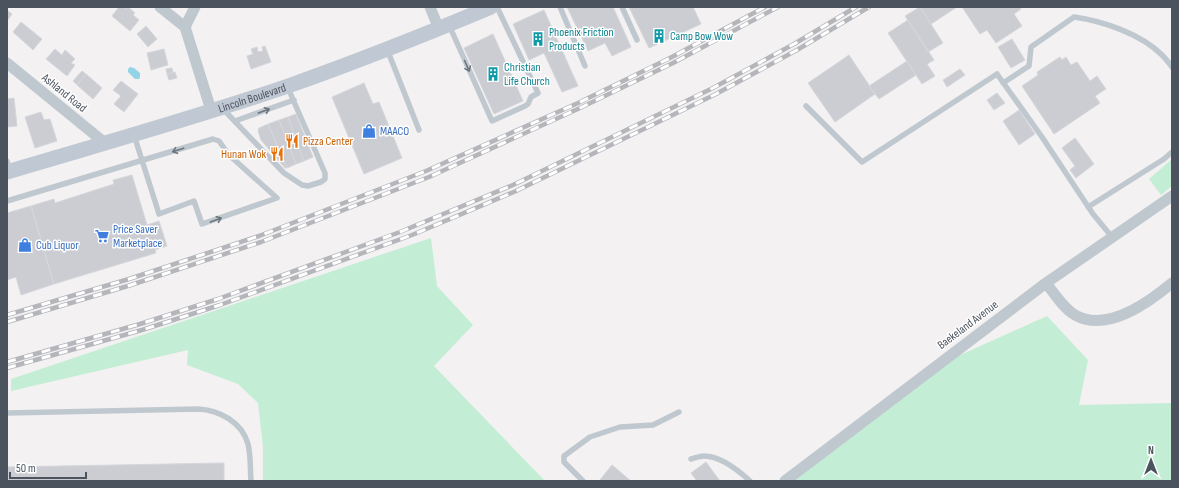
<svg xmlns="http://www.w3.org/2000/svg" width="1179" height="488" font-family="'Sofia Sans Condensed',sans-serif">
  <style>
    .green { fill: #c3eed5 }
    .water { fill: #92d3e8 }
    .building { fill: #cbcdd3; stroke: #d5d7dc }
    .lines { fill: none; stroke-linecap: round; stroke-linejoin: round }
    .service { stroke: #c0c8cf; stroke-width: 5.5 }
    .minor { stroke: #c0c8cf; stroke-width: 11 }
    .secondary { stroke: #c0c9d3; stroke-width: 15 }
    .rail-casing { stroke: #b4b6bb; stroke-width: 4.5 }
    .rail { stroke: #fff; stroke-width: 3; stroke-dasharray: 9; stroke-linecap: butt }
    .oneway { stroke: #6d7680 }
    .labels { text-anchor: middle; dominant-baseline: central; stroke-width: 3; stroke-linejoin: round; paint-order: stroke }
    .culture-label { font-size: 12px; fill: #0d838f; stroke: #fff; text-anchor: start }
    .street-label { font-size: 12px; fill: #4a535e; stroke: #fff }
    .shop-label { font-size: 12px; fill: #366cbe; stroke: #fff; text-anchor: start }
    .food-label { font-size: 12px; fill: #c56008; stroke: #fff; text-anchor: start }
  </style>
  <rect width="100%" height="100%" fill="#f3f1f1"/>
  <!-- green -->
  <path class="green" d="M1172,159V186L1161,195L1149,179Z
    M431,238L437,286L473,325L434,366L545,481H263V447L258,403L238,384L187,365L188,350L11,391V379Z
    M1047,316L1088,360L1079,405L1172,403V481H788L918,374Z"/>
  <!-- water -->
  <path class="water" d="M130,67L134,68L140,73V77L139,79H135L128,72V69Z"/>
  <!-- building -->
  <path class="building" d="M119,7H123L126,9L128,7L135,13L133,15L139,20L130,31L112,16Z
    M567,7H613L631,47L612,56L605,43L588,51Z
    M629,7H693L701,24L649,48Z
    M920,7L943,43L928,52L905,16Z
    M920,7H957L931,24Z
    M962,7H1020L1021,9L1014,14L1022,26L996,43L987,30L980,34Z
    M7,10L12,14L7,21Z
    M544,10L578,86L562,92L544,53L529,60L513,24Z
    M908,20L934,60L927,64L935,76L922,84L888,33Z
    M21,22L42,39L33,50L13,32Z
    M146,26L157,39L148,47L137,34Z
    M493,34L523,101L494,114L464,48Z
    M1012,39L1025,60L1011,68L998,47Z
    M265,46L271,62L251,69L247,56L253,54L251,49L257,47L258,52L263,51L262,47Z
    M55,49L62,55L65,50L75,59L71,63L75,65L67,76L46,59Z
    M164,49L168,65L151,70L147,53Z
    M849,55L875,94L835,122L808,83Z
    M1060,57L1062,60L1066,57L1071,65L1077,62L1090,81L1097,76L1106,89L1095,96L1100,103L1054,134L1022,86L1038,75L1037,72Z
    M907,61L916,75L879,99L869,86Z
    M172,68L173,73L167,74L166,69Z
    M960,69L965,75L947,87L943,80Z
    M82,71L86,74L77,85L73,81Z
    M175,72L177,78L169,80L167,74Z
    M86,74L102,88L93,99L77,85Z
    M121,81L138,94L124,112L114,104L121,96L113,90Z
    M364,83L373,104L379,102L402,158L364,174L332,97Z
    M997,93L1005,103L994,110L987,100Z
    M14,98L17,126L7,127V99Z
    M1019,110L1035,134L1019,145L1003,121Z
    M41,112L44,120L50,119L57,141L35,148L25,117Z
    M296,114L313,157L304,161L288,117Z
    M288,117L304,161L296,164L279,120Z
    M279,120L296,164L287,168L268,124Z
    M268,124L287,168H285L261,140L258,131L259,128Z
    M1075,138L1094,164L1076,178L1070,170L1075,166L1062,148Z
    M132,175L147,225L159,221L167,246L155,250L156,253L54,284L31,206L54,199L55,203L114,184L113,180Z
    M31,206L54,284L21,295L16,277L7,280V213Z
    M706,462L720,481H697L691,473Z
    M224,463V481H7V467Z
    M612,465L631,481H599Z"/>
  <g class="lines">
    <!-- service -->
    <path class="service" d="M560,7L585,66
      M622,7L637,40
      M449,25L492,121L525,106L528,104L531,97L538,93L497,7
      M387,49L419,130
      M1003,83L1029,66L1031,47L1074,17C1103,21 1141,34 1162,55C1166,59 1169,63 1172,67
      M806,106L862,162L997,74L1042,137L1093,214L1112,237
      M223,109L284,173L302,185L308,186L321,182L325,179V173L288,88
      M235,121L294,100
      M7,161L10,171
      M7,201L213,139L219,141L229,155L277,198L202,224L194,201L159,214L134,135
      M1088,207L1164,159L1172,152
      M7,413L198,409C219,410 242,422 248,444C251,456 250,469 251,481
      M691,459C695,458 700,456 704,456C721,456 738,470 750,481
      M583,481L564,462V456L590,437L620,427L653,425L679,412"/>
    <!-- minor -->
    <path class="minor" d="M160,7L185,27
      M195,7L185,27L211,110
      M430,7L439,29
      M7,63L105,143
      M1046,283C1054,293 1063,308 1075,315C1107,333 1148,303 1172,283
      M785,481L1046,283L1172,196"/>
    <!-- secondary -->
    <path class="secondary" id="s1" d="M7,172C101,144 195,118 288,86C356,62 424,35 491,7"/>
    <defs>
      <path id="rail" d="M7,315L129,279L259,236L426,171L578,103L670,58L765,7
        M7,322L131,285L261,242L429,177L580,108L673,63L778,7
        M7,362L140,324L218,299L400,232L513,185L713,88L794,44L856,7
        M7,368L142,330L220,305L412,235L516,191L716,94L797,50L869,7"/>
    </defs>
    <!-- rail casing -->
    <use href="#rail" class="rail-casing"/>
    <!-- rail -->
    <use href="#rail" class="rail"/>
  </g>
  <!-- one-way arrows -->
  <defs><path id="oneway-shaft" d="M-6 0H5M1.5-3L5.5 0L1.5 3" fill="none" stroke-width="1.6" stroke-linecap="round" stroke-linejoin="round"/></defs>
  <g class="oneway">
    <use href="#oneway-shaft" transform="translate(467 66) rotate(66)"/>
    <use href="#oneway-shaft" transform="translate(264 111) rotate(-20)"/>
    <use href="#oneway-shaft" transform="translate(178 150) rotate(162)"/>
    <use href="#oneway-shaft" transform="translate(216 220) rotate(-20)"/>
  </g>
  <!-- icons -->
  <defs>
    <symbol id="building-bare" viewBox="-9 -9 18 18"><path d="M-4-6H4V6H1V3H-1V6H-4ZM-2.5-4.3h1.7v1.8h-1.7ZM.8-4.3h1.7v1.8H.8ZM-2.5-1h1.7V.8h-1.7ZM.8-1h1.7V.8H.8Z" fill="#0f9aa8" stroke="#fff" stroke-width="2.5" paint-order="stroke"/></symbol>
    <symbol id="shop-bare" viewBox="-9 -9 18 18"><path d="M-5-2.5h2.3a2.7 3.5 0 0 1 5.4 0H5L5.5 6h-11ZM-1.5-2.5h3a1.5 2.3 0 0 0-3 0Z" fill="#3f7fe0" stroke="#fff" stroke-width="2.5" paint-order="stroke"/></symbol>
    <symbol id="restaurant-bare" viewBox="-9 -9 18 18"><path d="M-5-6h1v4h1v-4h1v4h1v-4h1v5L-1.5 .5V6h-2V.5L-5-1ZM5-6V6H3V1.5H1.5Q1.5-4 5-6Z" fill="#e8710a" stroke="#fff" stroke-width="2.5" paint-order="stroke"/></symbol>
    <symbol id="supermarket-bare" viewBox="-9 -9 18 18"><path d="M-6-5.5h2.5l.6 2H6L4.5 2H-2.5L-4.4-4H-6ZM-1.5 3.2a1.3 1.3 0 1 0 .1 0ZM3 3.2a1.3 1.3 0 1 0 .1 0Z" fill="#3f7fe0" stroke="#fff" stroke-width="2.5" paint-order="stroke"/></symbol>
  </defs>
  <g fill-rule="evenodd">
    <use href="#building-bare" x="649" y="26" width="20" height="20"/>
    <use href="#building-bare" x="528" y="29" width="20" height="20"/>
    <use href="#building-bare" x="483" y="64" width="20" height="20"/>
    <use href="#shop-bare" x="359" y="121" width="20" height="20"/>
    <use href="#restaurant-bare" x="282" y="131" width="20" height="20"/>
    <use href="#restaurant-bare" x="267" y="144" width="20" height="20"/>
    <use href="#supermarket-bare" x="92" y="226" width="20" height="20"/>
    <use href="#shop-bare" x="15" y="235" width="20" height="20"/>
  </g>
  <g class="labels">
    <!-- culture labels -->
    <g class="culture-label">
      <text x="549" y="32">Phoenix Friction<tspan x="549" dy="14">Products</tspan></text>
      <text x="670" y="36">Camp Bow Wow</text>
      <text x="504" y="67">Christian<tspan x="504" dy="14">Life Church</tspan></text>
    </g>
    <!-- street labels -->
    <g class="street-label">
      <text transform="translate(64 93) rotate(39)">Ashland Road</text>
      <text stroke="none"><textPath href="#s1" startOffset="256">Lincoln Boulevard</textPath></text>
      <text transform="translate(968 325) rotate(-37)">Baekeland Avenue</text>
    </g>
    <!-- shop labels -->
    <g class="shop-label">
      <text x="380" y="131">MAACO</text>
      <text x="113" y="229">Price Saver<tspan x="113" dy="14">Marketplace</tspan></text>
      <text x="36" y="245">Cub Liquor</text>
    </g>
    <!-- food labels -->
    <g class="food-label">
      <text x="303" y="141">Pizza Center</text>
      <text x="266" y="154" text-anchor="end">Hunan Wok</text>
    </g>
  </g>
  <!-- border -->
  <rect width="1179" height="488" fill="none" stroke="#4a535e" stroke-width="16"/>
  <!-- north arrow -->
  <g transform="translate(1151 460)" stroke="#ffffff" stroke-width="3" paint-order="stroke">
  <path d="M0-3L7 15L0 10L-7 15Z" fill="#4a535e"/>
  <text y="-6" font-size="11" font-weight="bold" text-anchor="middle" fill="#4a535e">N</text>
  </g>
  <!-- scale -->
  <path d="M10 472v6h76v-6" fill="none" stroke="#4a535e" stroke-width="2"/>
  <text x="16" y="472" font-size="12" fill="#4a535e" stroke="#ffffff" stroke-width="3" paint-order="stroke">50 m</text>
</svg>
